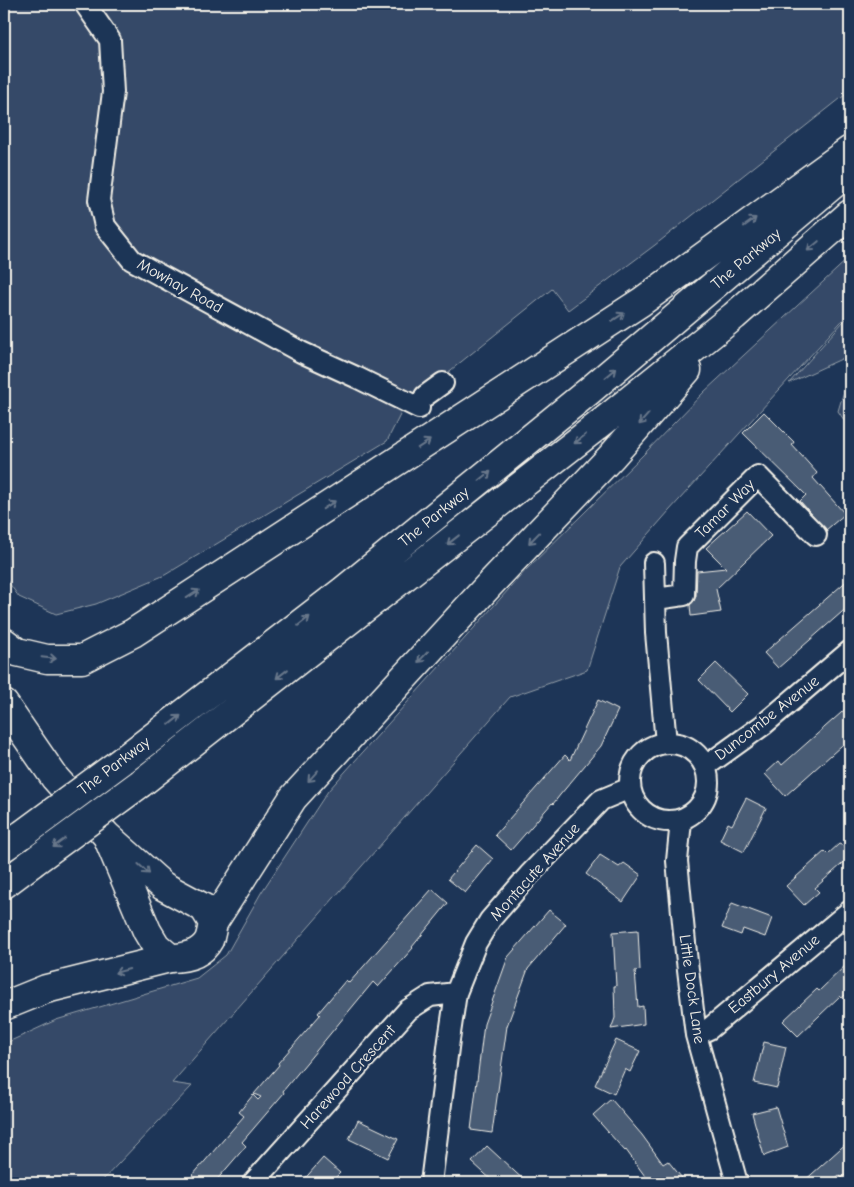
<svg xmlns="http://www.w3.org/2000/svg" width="854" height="1187" font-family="'Comic Neue',sans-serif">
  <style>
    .green { fill: #354a67; stroke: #949ea8 }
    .building { fill: #485b74; stroke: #f4f1e8 }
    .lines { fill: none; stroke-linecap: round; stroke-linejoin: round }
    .street-casing { stroke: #f4f1e8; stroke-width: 24 }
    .primary-casing { stroke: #f4f1e8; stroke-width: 31 }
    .highway-casing { stroke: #f4f1e8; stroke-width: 31 }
    .street { stroke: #1d3557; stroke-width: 20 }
    .primary { stroke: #1d3557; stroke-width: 28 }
    .highway { stroke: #1d3557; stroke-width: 28 }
    .highway-bridge-casing { stroke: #f4f1e8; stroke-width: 31; stroke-linecap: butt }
    .highway-bridge { stroke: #1d3557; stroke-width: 28 }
    .oneway { stroke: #68778a }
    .labels { text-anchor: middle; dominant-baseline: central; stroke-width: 5; stroke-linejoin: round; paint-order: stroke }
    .street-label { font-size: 16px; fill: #f4f1e8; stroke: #1d3557 }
  </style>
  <rect width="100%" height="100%" fill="#1d3557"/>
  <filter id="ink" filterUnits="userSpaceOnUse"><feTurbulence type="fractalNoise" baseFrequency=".02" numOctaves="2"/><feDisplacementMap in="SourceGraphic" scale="10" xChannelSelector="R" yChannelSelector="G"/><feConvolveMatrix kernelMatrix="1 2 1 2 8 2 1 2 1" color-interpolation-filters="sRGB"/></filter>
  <g filter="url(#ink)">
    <!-- green -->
    <path class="green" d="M4,4H850V91L655,245L568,310L552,289L421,394L411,393L387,441L165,575L96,604L56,614L19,597L4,576Z
      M850,257V312L669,511L620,567L587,670L510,697L172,1083L192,1086L100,1183H4V1044L56,1020L197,978L226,955L261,893L328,791L526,570L643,455L704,392Z
      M850,315V355L789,383L843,322Z
      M850,371V429L838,411Z"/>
    <!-- building -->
    <path class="building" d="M764,412L794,442L792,445L817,473L813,478L845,514L826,530L800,501L806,495L743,433Z
      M747,511L771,536L716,589L721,612L691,616L690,605L694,601L696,596L697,571L726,568L706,548Z
      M850,578V605L778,668L764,653Z
      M716,663L748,694L730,712L699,680Z
      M598,700L618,710L601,746L560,795L553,804L552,803L511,850L495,835L565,755L570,760Z
      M850,705V738L785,796L765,774L779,761L782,765Z
      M746,798L766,808L744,852L720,840L728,823L732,825Z
      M839,844L850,849V857L815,888L819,892L804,905L786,886L825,851L828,854Z
      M477,845L493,859L465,893L448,879Z
      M600,855L619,867L624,863L641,875L623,902L586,874Z
      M432,889L448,903L412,947L413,948L378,987L373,982L283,1091L284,1093L242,1142L246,1146L214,1183H186L244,1116L239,1112L253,1095L258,1100L261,1097L254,1094L279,1065L278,1063L320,1015L318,1013L346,980L349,983Z
      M732,903L772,918L765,937L743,929L741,935L722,928Z
      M549,910L566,924L528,969L507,1026L492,1133L471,1130L484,1024L508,957Z
      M638,930L640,970L635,971L638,1007L643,1006L644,1024L611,1029L615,1018L614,986H616L613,932Z
      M850,961V990L842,998L840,996L798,1036L783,1021L817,989L819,991Z
      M616,1040L640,1051L630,1072L625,1069L614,1094L595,1085Z
      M764,1042L786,1047L777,1088L754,1083Z
      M611,1099L642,1135L663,1164L668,1161L686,1183H650L626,1150L625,1151L593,1115Z
      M776,1107L788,1147L764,1156L752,1113Z
      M358,1120L398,1139L388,1158L349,1139Z
      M850,1140V1170L842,1178L839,1175L830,1183H802Z
      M487,1146L527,1183H495L472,1162Z
      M323,1158L340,1173L330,1183H301Z"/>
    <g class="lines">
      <defs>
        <path id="street" d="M85,4L110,40L113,92L99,200L105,226L132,260L301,352L358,378L419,408
          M425,396L443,383
          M654,563L656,633L666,743
          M656,599L684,595L685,561L687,547L758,476L816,535
          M630 782a39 39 0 1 1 78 0a39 39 0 1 1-78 0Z
          M706,766L763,725L850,651
          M681,821L677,861L686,953L696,1035L737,1183
          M696,1035L709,1029L850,911
          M253,1183L408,1010L430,996L456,993
          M431,1183L449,1040L456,993L476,943L490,920L529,875L601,800L630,788"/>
        <path id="primary" d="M4,704L55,778L107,836L163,886L204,908L213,923C212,928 211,935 209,940C201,955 185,958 170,958L156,946L147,931L107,836"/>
        <path id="highway" d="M4,642L17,652L47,659H82L133,633L641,302L850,150
          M122,761L343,591L589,391L850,170
          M141,783L605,420L734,316L850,214
          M4,847L23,834
          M4,884L32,863
          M213,923L293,798L491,583L612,456L687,370
          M4,1006L46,989L170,958"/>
      </defs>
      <!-- street casing -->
      <use href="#street" class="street-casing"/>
      <!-- primary casing -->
      <use href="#primary" class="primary-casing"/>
      <!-- highway casing -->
      <use href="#highway" class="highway-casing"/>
      <!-- street -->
      <use href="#street" class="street"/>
      <!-- primary -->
      <use href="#primary" class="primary"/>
      <!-- highway -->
      <use href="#highway" class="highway"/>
      <defs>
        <path id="highway-bridge" d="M23,834L122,761
          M32,863L141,783"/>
      </defs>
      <!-- highway-bridge casing -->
      <use href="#highway-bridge" class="highway-bridge-casing"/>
      <!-- highway-bridge -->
      <use href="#highway-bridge" class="highway-bridge"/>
    </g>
    <!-- one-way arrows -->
    <defs><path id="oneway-shaft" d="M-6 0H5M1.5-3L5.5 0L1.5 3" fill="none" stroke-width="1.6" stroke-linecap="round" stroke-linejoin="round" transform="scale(1.25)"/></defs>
    <g class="oneway">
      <use href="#oneway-shaft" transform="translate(750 222) rotate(-36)"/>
      <use href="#oneway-shaft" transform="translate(813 246) rotate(140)"/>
      <use href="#oneway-shaft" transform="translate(618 317) rotate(-33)"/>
      <use href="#oneway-shaft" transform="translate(611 373) rotate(-40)"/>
      <use href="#oneway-shaft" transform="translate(644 419) rotate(131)"/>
      <use href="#oneway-shaft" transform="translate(580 439) rotate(142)"/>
      <use href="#oneway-shaft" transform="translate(424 444) rotate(-33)"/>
      <use href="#oneway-shaft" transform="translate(485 476) rotate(-39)"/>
      <use href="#oneway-shaft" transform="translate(329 505) rotate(-33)"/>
      <use href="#oneway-shaft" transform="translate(534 538) rotate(134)"/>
      <use href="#oneway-shaft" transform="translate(453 540) rotate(142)"/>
      <use href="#oneway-shaft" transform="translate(193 594) rotate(-33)"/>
      <use href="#oneway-shaft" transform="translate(304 621) rotate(-38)"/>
      <use href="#oneway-shaft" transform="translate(423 657) rotate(133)"/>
      <use href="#oneway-shaft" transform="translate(49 658) rotate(6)"/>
      <use href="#oneway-shaft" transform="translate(282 674) rotate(142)"/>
      <use href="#oneway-shaft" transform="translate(175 720) rotate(-38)"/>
      <use href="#oneway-shaft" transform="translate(313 776) rotate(132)"/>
      <use href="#oneway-shaft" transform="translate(59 843) rotate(144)"/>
      <use href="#oneway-shaft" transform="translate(144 869) rotate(42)"/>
      <use href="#oneway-shaft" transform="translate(122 971) rotate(165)"/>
    </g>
  </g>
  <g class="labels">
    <!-- street labels -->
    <g class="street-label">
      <text transform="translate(746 259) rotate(-40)">The Parkway</text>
      <text transform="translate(180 286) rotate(29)">Mowhay Road</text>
      <text transform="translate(725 509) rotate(-45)">Tamar Way</text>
      <text transform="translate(434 517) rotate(-39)">The Parkway</text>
      <text transform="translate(767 718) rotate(-38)">Duncombe Avenue</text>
      <text transform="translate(114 766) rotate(-37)">The Parkway</text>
      <text transform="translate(535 872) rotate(-48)">Montacute Avenue</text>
      <text transform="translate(774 974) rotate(-40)">Eastbury Avenue</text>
      <text transform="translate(692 989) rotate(82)">Little Dock Lane</text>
      <text transform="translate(348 1077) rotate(-48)">Harewood Crescent</text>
    </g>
  </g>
  <!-- margin -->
  <rect width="854" height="1187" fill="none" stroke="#1d3557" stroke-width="20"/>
  <rect x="10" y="10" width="834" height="1167" fill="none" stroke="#f4f1e8" stroke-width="2" filter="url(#ink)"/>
</svg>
